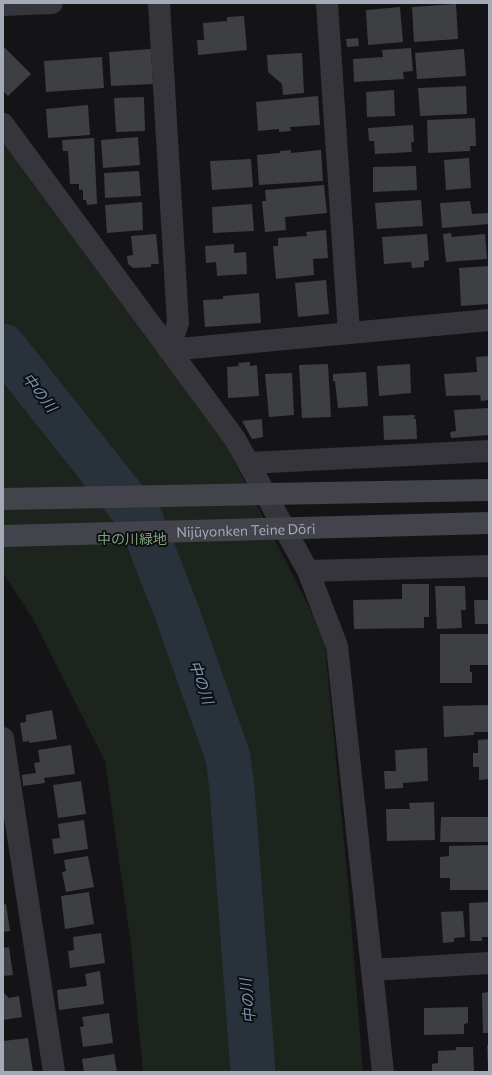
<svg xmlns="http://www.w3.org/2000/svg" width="492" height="1075" font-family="Commissioner,'Noto Sans JP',sans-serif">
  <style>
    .green { fill: #1c241d }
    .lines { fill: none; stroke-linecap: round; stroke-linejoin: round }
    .river { stroke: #29323a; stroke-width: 45 }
    .building { fill: #3e3f43 }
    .street { stroke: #35353b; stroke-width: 22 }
    .secondary-bridge { stroke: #43444b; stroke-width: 22 }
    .labels { text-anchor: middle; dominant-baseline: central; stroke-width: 4; stroke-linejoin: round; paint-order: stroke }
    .street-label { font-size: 14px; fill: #a5aab7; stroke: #0f0f11 }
    .park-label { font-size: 14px; fill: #7ba37f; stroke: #0f0f11 }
    .water-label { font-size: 15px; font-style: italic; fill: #7a96b4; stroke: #0f0f11 }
  </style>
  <rect width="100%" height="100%" fill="#141416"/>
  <!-- green -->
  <path class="green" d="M3,140L225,443L324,636L348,883L363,1072H143L131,945L105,761L33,619L3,573Z"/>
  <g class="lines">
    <!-- river -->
    <path class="river" d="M3,346L141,520L176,610L228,757L232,788L253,1072"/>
  </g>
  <!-- building -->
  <path class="building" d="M456,4L458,39L414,42L412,7Z
    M400,7L403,42L368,45L366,10Z
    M244,16L247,50L198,55L197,40H204L203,23L227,21V17Z
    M358,38L359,46L347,47L346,39Z
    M3,46L31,74L8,96L3,91Z
    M411,48L413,71L403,72L404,79L354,82L353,59L383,57L382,50Z
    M151,49L153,84L111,86L109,52Z
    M464,49L466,76L417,79L415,53Z
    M302,53L304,93L283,95L282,84L268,72L267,55Z
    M102,57L104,88L46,92L44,61Z
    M466,86L467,114L420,116L418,88Z
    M394,90L395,116L367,117L366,92Z
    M318,96L320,125L290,127L291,131L279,132V129L258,131L256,102Z
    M144,97L145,131L116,132L114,98Z
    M88,105L90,135L48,138L46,109Z
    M475,118L476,146H470V151L428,153L427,120Z
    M413,125L414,142H411L412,152L375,154L374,141H369L368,128Z
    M138,137L140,165L103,168L101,140Z
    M94,138L97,204L87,205L86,200H83V190H79V184H70L68,151H63L62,140Z
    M291,150V153L321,150L323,181L259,185L257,155L280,153V151Z
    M469,158L471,188L446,190L444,160Z
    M251,159L253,187L212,190L210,161Z
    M416,166L417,190L373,192V167Z
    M139,171L141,196L105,198L104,173Z
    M324,185L327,213L285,217L286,230L265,232L262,201H266L265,190Z
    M421,200L423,226L377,229L375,203Z
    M470,201L472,214L488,213L489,224L442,228L440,203Z
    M142,202L143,230L107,233L105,205Z
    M252,204L254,231L213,233L212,207Z
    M326,230L328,258L313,259L314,275L276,279L273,246H278V238L307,236L306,232Z
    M451,233L452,237L485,234L487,259L446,262L443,234Z
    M156,234L159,264H151V267L133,268L128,264L127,256L133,255L131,236Z
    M427,234L429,260L424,261V267L412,268L411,262L384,264L382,237Z
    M234,244V253L246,252L247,274L217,276L216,262L206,263L205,246Z
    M489,266V304L461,306L459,268Z
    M326,280L329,314L298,317L295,283Z
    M259,293L261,323L205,327L203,300L223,299V296Z
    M489,356V400L481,401L480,395L446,396L444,374L477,372L476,357Z
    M250,362V366L257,365L259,396L228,398L227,367L239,366L238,363Z
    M328,364L331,417L302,418L299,365Z
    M410,364L411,393L379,396L377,366Z
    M366,372L368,406L338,408L335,381H333V374Z
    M292,373L294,415L269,417L265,374Z
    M489,408V435L451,438L450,432L456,431L454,410Z
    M415,415L414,419H416L417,439L384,440L383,416Z
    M262,419L263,437L252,439L242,421Z
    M402,584H429V617H424V628L354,629L353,600L402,599Z
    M435,586H465L466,610H461L462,628L437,629Z
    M474,600H489V624H475Z
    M440,634H489V665H470V672H472V683H440Z
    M489,705V732H474V735L444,737L443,706Z
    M52,710L57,739L29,743V741L23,742L20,723L26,722V715Z
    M489,739V779L479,780V767H473V753H478V740Z
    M71,745L75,774L44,778L45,783L23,786L22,775L36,773L34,763L40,762L38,750Z
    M427,748L428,781L403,783V788L385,789L384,771H396L395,750Z
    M81,781L86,814L58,818L53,785Z
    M434,802L435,840L387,841L386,809H410L409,803Z
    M441,817H489V842H440Z
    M84,820L88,849L54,854L52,839L60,838L58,824Z
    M489,845V890H450V878H440V857L449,856V846Z
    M88,856L94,887L66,892L62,872L66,871L64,860Z
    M89,892L94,924L65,929L61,896Z
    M489,902V937H482V941H470L469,903Z
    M6,904L10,931L3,932V905Z
    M463,911L465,937L454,938V942L443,943L441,912Z
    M101,933L105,963L70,968L68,951L74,950L73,937Z
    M9,947L13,975L3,976V948Z
    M100,971L104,1004L59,1010L57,990L87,986L85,974Z
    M3,992L9,998L19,996L22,1017L3,1020Z
    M489,992V1033H483L482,993Z
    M468,1007V1023L464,1024V1034L424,1035V1008Z
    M109,1013L113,1043L83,1047L80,1027L84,1026L82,1017Z
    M28,1038L33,1072H3V1041Z
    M487,1045H489V1066H488Z
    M456,1047H473L474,1072H432V1064L438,1063V1051L456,1050Z
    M114,1054L117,1072H84L82,1059Z"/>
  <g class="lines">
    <!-- street -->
    <path class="street" d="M159,3L178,323L169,350L489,320
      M327,3L349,333
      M3,5L52,3
      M3,124L235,439L308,571L337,646L383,1072
      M248,463L489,451
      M308,571L489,566
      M3,738L54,1072
      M372,970L489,963"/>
    <!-- secondary-bridge -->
    <g class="secondary-bridge">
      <path d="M3,499L489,490"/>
      <path id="s1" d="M3,536L489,523"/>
    </g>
  </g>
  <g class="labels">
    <!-- street labels -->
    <g class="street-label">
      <text stroke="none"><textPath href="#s1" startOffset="243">Nijūyonken Teine Dōri</textPath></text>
    </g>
    <!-- park labels -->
    <g class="park-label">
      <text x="132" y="538">中の川緑地</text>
    </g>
    <!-- water labels -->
    <g class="water-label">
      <text transform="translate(40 392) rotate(52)">中の川</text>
      <text transform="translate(202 682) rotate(71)">中の川</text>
      <text transform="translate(247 1001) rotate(-95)">中の川</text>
    </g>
  </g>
  <!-- border -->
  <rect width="492" height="1075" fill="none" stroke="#a5aab7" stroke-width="8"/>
</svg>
